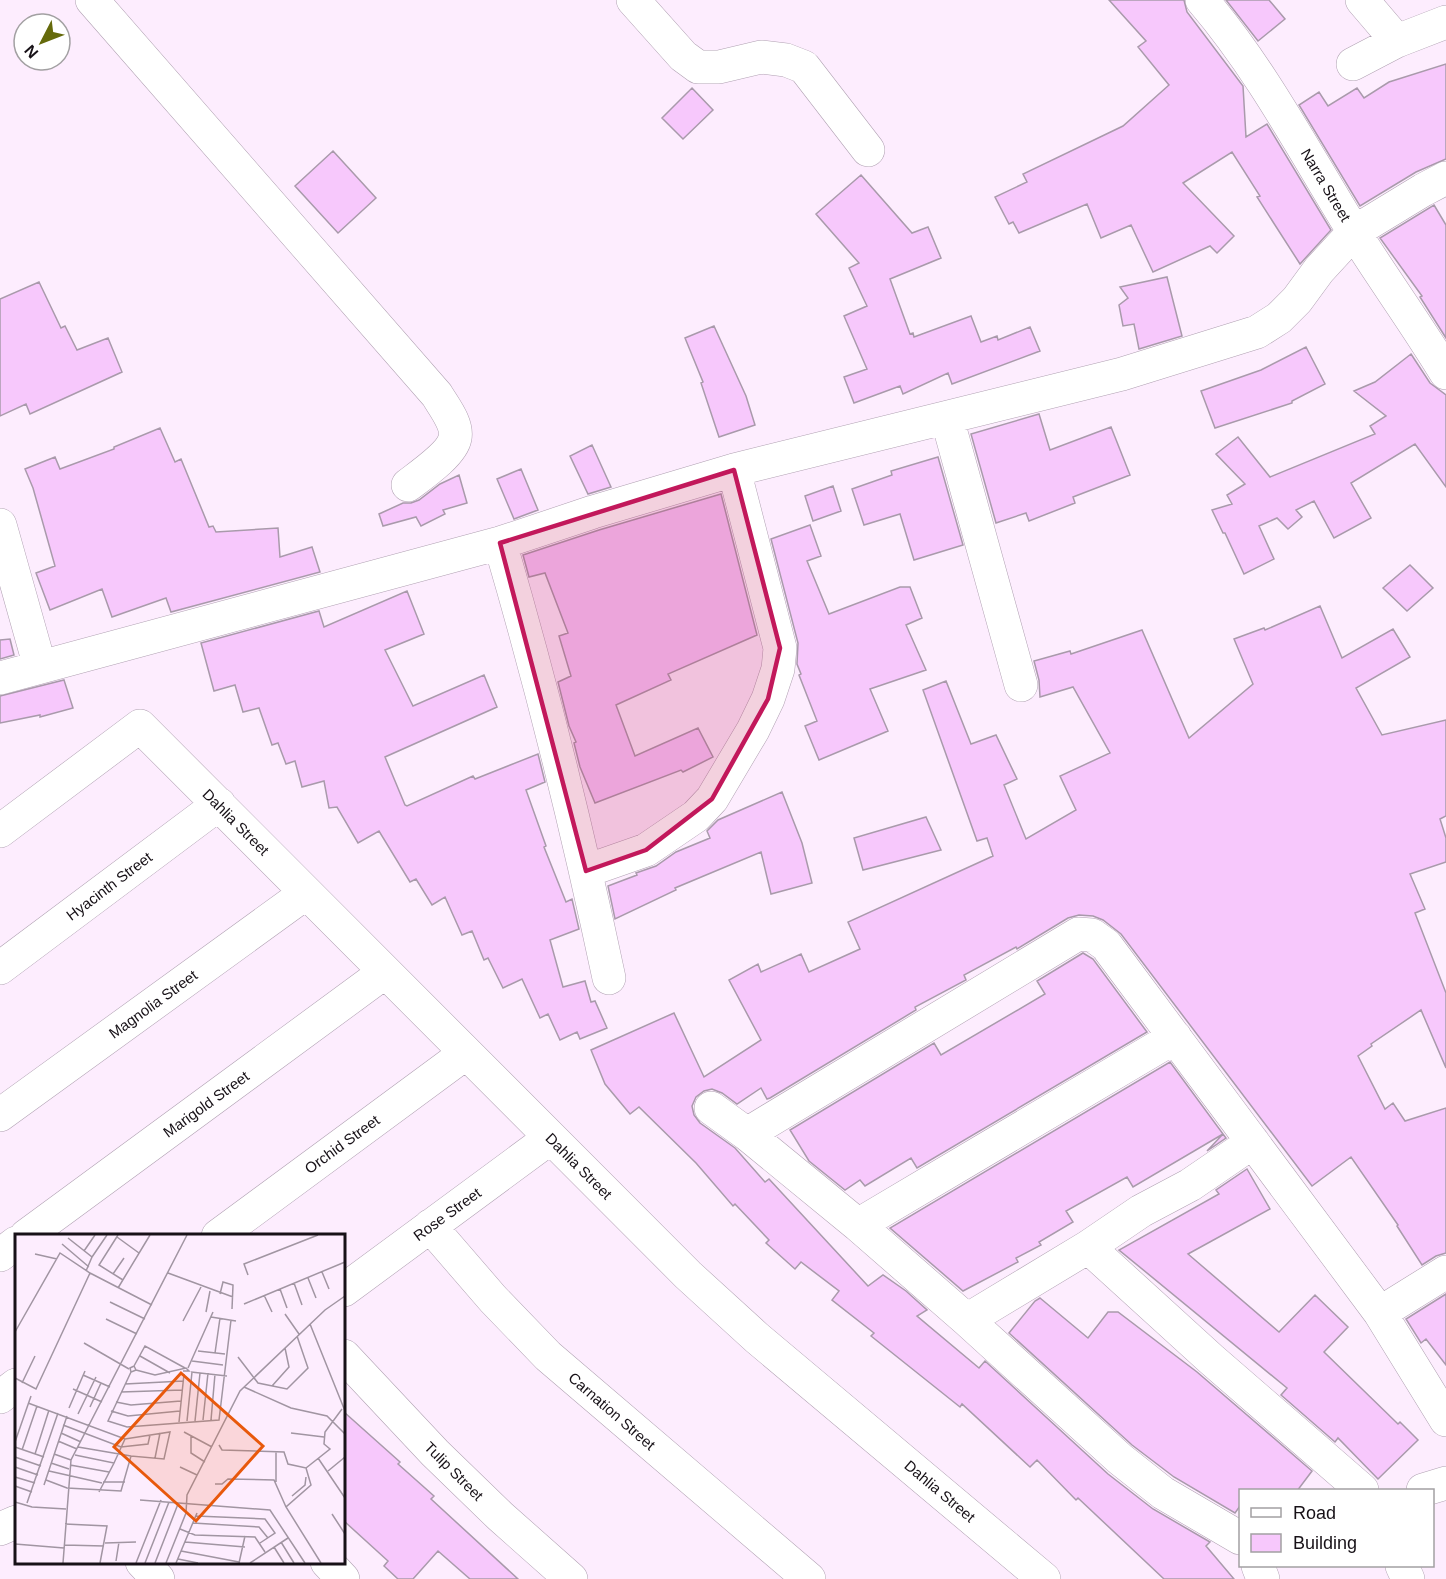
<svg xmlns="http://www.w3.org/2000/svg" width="1446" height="1579" font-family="Helvetica,sans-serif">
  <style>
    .building { fill: #f7c8fc; stroke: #a99aab; stroke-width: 1.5 }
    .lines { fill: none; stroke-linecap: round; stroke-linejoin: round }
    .minor-casing { stroke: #b0a1b2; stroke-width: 34 }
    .minor { stroke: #fff; stroke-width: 33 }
    .marked { fill: #c2185b; fill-opacity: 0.2; stroke: #c2185b; stroke-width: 4.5; stroke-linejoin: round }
    .labels { text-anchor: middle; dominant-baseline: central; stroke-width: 4.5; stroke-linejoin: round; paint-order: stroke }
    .street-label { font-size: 15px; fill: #171117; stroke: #fff }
    .inset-road { fill: none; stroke: #a195a2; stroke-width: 1.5 }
    .view { fill: #e8590c; fill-opacity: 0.15; stroke: #e8590c; stroke-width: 3 }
    .inset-edge { fill: none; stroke: #171117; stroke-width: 3 }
  </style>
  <rect width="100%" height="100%" fill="#fdedfe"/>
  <!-- building -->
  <path class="building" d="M1109,0H1184L1187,12L1243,86L1246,137L1267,124L1331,230L1300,264L1257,197L1260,196L1232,152L1183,183L1234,236L1217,253L1210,246L1153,272L1131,225L1101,238L1087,204L1019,233L1013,222L1009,224L995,197L1027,182L1023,174L1123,126L1169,85L1138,47L1146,41Z
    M1226,0H1269L1285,19L1258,41Z
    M1446,64V159L1416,172L1360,206L1299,105L1319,92L1328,106L1357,88L1364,98L1389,82Z
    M692,88L713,110L683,139L662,118Z
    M333,151L376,198L338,233L295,186Z
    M861,175L912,233L928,227L941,258L890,279L910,334L913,333L914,337L971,316L981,342L997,336L998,340L1030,327L1040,351L952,384L948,373L903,394L900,386L854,403L844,377L867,369L844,316L867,306L849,268L859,263L816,214Z
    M1434,205L1446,225V338L1420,297L1422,296L1380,238Z
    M1167,277L1182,336L1139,349L1134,324L1123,326L1119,305L1128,298L1120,287Z
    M39,282L61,328L65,326L77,350L108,338L122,372L30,414L26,404L0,416V299Z
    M714,326L746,396L755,425L719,437L701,383L703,382L685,338Z
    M1306,347L1325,384L1292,401V403L1215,428L1201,391L1261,370Z
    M1411,354L1430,383L1446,395V487L1415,444L1351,483L1371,518L1334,538L1314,501L1296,510L1302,517L1288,529L1277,518L1259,526L1274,559L1244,574L1225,533H1223L1212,510L1232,504L1227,495L1245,484L1216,454L1238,437L1270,477L1375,434L1370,426L1386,416L1354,391L1375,382Z
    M1039,414L1050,450L1111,427L1130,475L1073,497L1075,503L1029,521L1026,513L996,523L971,434Z
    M160,428L175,462L181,459L209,527L213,526L216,532L278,528L280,557L312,547L320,572L171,612L166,598L112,617L102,589L50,610L36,573L55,566L33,488L25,469L55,457L60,469L114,449V447Z
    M592,445L611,487L588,494L570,456Z
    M938,457L963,545L914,560L900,514L864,525L852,489L892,475L891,471Z
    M521,469L538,510L514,519L497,479Z
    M459,475L467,503L443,510L445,514L421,526L416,517L383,526L379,514L403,503H411L419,500L440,484Z
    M833,486L841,511L813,521L805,496Z
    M721,494L757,635L668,674L671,680L616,705L635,756L698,728L713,757L683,772L681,770L595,803L580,767L574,743L576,742L569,726L558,682L571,676L559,636L568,633L545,573L529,577L523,555L599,530Z
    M810,525L821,556L807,561L829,614L900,587H910L922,618L906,625L926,670L870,689L888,731L819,760L805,726L817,721L799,675L801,674L797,664L798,643L771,539Z
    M1410,565L1433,588L1407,611L1383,588Z
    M407,591L424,634L385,650L413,706L484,675L497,707L385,757L405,805L407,806L473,776L475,779L538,754L545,782L526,790L546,846L544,847L566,902L572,899L579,929L550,940L563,987L585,981L591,1002L595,1001L607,1028L580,1039L577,1032L560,1040L548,1014L540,1018L522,979L503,988L488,958L484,960L472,931L462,935L445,897L432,905L416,879L410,882L379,831L358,843L337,807L329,808L324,781L302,787L295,761L286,764L278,743L272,745L259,708L243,712L235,685L214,691L201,643L319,611L324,627Z
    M1320,606L1342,658L1393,629L1410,657L1356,688L1382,735L1446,720V816L1440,819L1446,838V862L1410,874L1425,909L1415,913L1446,993V1068L1421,1010L1371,1044L1372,1046L1358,1056L1385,1109L1393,1103L1405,1121L1446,1108V1253L1436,1256L1422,1265L1397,1226L1398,1225L1351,1157L1312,1186L1121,934L1103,920L1093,916L1079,915L1068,918L1017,949L1016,947L964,975L966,980L915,1007L916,1010L770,1098L767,1099L761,1088L737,1104L722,1093L712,1089L704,1091L696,1097L692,1106L694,1115L700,1123L735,1148L765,1182L769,1179L868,1286L883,1275L906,1291L927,1310L917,1316L979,1368L985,1361L1108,1474L1153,1509L1210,1542L1206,1546L1234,1579H1164L1078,1498L1076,1500L1037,1460L1030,1467L962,1404L960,1407L871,1336L874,1333L832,1300L839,1291L801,1262L795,1269L766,1243L769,1240L735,1204L733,1206L696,1163L639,1107L630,1114L605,1084L591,1050L674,1013L704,1077L761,1040L729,980L758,964L761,972L801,954L809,972L860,949L848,922L993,856L987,838L977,841L923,690L946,681L971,744L996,735L1017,779L1004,785L1026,839L1076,810L1060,776L1110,753L1073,687L1040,697L1039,680L1034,661L1070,651L1071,654L1142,630L1189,738L1253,684L1234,639L1264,628L1265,630Z
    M10,639L14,655L0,659V640Z
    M64,680L73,708L40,717V715L0,723V696Z
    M782,792L802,843L812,883L771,894L761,852L675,888L676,890L615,919L608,886L637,875L636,873L656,866L676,852L710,838L707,831L718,820Z
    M926,817L941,850L863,870L854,838Z
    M1083,953L1093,959L1147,1032L917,1168L911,1158L865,1186L860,1180L845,1190L809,1161L790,1130L934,1043L941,1055L1045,994L1037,981Z
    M1170,1062L1226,1138L1207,1151L1223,1134L1133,1187L1127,1177L1066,1211L1073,1222L1039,1242L1041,1245L1016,1258L1018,1262L963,1291L890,1228Z
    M1247,1169L1270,1209L1188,1254L1279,1332L1315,1295L1348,1327L1324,1352L1398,1424L1400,1422L1418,1440L1378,1479L1338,1438L1335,1442L1281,1395L1287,1388L1119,1250L1219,1194L1216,1190Z
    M1446,1294V1365L1426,1339L1421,1343L1406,1319Z
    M1040,1298L1088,1338L1108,1312H1118L1197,1372L1312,1471L1297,1491H1240V1506L1235,1513L1174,1477L1132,1445L1009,1333L1035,1301Z
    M344,1412L400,1462L398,1464L434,1496L431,1499L518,1579H470L438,1551L413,1579H398L384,1566L388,1561L344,1521Z"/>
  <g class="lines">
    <defs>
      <path id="minor" d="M92,0L437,395C444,407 458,424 455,438C452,454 421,475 408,485
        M633,0L683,56L698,67H719L761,57L786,60L804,67L868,150
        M1202,0C1262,70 1305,153 1354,232C1384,280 1417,325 1446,373
        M1362,0L1397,41
        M1353,64L1397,41L1446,22
        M947,418L1021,685
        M0,525L40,667
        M500,543C542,686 578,832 609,978
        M0,678L500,543L593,512L734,470L1122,374L1257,332L1279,318L1297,300L1319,270L1354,232L1423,190L1446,178
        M0,831L140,726L688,1275L757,1338L1044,1579
        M586,871L646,850L696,816L712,799L753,730L768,699L778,669L780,648L734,470
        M0,968L219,804
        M711,1108L747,1134
        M0,1115L306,893
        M858,1225L1175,1037
        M430,1226L493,1299L548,1356L809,1579
        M26,1236L385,972
        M218,1236L466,1053
        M1088,1247L1141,1211L1190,1185L1253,1142
        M0,1255L16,1243
        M344,1290L550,1138
        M1380,1313L1446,1420
        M967,1320L1088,1247L1211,1359L1362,1490
        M344,1356L435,1453L500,1516L571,1579
        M0,1397L16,1385
        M1423,1490L1446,1483
        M0,1529L16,1522
        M1240,1538L1163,1493L1120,1459L967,1320L858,1225L747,1134L1078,934L1092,935L1106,945L1380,1313L1446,1272
        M142,1562L158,1579
        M327,1562L343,1579
        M1258,1566L1263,1579
        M1402,1566L1408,1579"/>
    </defs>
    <!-- minor casing -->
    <use href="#minor" class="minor-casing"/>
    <!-- minor -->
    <use href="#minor" class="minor"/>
  </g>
  <!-- marked area -->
  <path class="marked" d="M734,470L780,648L768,699L712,799L646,850L586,871L500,543Z"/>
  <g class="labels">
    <!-- street labels -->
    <g class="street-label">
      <text transform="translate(1326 185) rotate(59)">Narra Street</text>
      <text transform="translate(236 822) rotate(45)">Dahlia Street</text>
      <text transform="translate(109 886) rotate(-37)">Hyacinth Street</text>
      <text transform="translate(153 1004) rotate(-36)">Magnolia Street</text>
      <text transform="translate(206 1104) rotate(-36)">Marigold Street</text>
      <text transform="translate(342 1144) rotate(-36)">Orchid Street</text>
      <text transform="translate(579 1166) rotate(45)">Dahlia Street</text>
      <text transform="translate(447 1214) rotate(-36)">Rose Street</text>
      <text transform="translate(612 1411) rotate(41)">Carnation Street</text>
      <text transform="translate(454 1471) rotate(45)">Tulip Street</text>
      <text transform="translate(940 1491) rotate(40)">Dahlia Street</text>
    </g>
  </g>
  <!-- overview -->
  <g transform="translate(15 1234)">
    <rect width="330" height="330" fill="#fdedfe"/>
    <path class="inset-road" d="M103,1L84,31L108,46M102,3L124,19M53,4L77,23L71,37M47,10L74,33M69,17L80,1M20,20L42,25M77,23L92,1M307,38L314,55M153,39L218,63M98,40L109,24M233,41L229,30L303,1M293,44L301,64M279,49L287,71M103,54L135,1M265,55L272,74M205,60L208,48L218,51L217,75M249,61L257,78M95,68L130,85M229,70L330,28M191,78L195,57M270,80L284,100M196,83L221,87M91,85L122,100M168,87L186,53M295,90L330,177M0,98L45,19L75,39L137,71M69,109L114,135M183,117L210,120M200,119L205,84M125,122L155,139M223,123L243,149L272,155L293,134L282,102M177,127L208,131M119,132L130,112L170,134M173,134L198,78M121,136L140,141L171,134L174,137H168M116,138L115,134L119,132L121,136L116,138L93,187L112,193L204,186L216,86M176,138L212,142M68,141L95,153M0,144L21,155L75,39M7,149L20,122M110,150L168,147M257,152L274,133L270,114M229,153L276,174L312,182L330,200M58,155L87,168M106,158L167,156M101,168L116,171L166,167M13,169L110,205L155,198L149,225L116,222L106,257L52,254L31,246M75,173L86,149M54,174L70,137M96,177L113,182L165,177M63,180L81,143M188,186L193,139M196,186L200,140M172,187L177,138M180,187L185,139M164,188L169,140M48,191L106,213L133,210L135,201M169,198L197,213M46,199L66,208M276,199L309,203M176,202V219L190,228M43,207L62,215M0,208L16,162M204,211L207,216L269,218L273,230L291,234L315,215L309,210L310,198L327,175M0,213L29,223M63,213L116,222M7,216L22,172M261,217V248M20,220L34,176M39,220L56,226M60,221L99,229L84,258M0,223L26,232M140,224L145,199M303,224L330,264M36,229L54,235M99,229L110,205M55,231L94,238M0,233L23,241M165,233L182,241M291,234L296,251L271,273L306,329M34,237L87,249M313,237L330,223M0,243L20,249M88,248H110M200,250H207L213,245L259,246L271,273M29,251L52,182M0,252L17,258M277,262L290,251L291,243M125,266L255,276L290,329M0,268L17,273L51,275M12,269L43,179M317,280L330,300M181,282L250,285L260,299L245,309M178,289L244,293L253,304M50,290L92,292L85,329M165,295L180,301L240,303L250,318M170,308L230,313M266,308L279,329M90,309L121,308M0,310L49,314M49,311L89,312M259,313L269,329M166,317L224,328M163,325L183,329M101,327L104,308M48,329L56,226L172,1M121,329L146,266M130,329L154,268M140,329L163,270M151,329L171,279L172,261L225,157L310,76L330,62M161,329L182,279M224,329L230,302M235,329L273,304"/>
    <path class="view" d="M166,139L248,212L181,287L99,213Z"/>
    <rect width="330" height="330" class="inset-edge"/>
  </g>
  <!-- legend -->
  <rect x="1239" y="1489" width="195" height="78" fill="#ffffff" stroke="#a2a0a2" stroke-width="1.5"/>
  <rect x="1251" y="1508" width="30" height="9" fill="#ffffff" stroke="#a2a0a2" stroke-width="1.5"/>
  <text x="1293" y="1519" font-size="18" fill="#171117">Road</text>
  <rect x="1251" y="1534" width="30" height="18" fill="#f7c8fc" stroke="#a2a0a2" stroke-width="1.5"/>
  <text x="1293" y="1549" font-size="18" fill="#171117">Building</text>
  <!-- north arrow -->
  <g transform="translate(42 42) rotate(228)"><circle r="28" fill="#ffffff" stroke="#a2a0a2" stroke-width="1.5"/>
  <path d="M0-4.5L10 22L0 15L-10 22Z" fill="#656a0b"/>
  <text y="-9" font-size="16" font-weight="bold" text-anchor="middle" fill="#171117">N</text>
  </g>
</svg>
